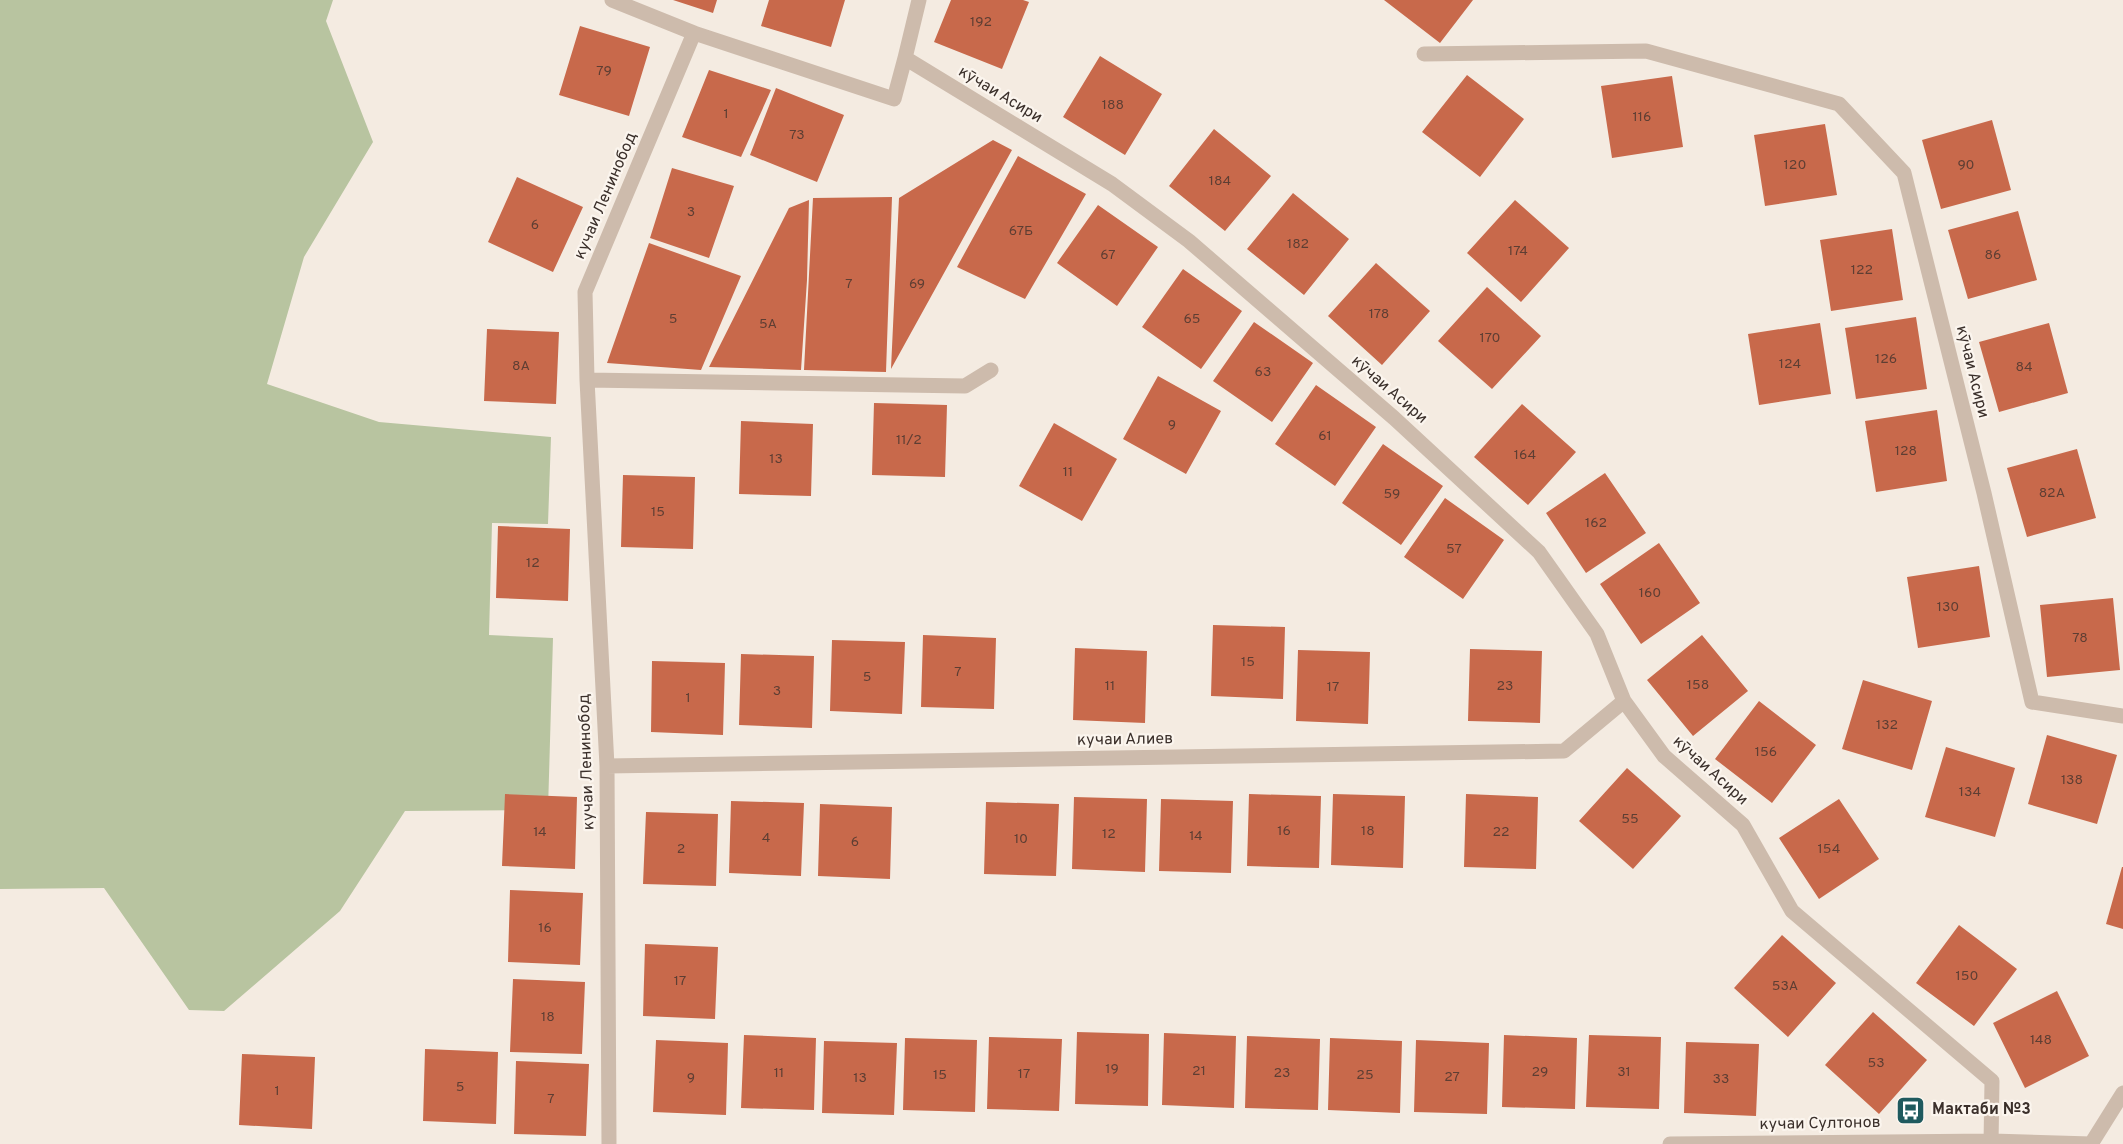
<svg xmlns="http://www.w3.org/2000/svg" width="2123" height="1144" font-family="Overpass,sans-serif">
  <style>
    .green { fill: #b8c4a0 }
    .building { fill: #c8694b }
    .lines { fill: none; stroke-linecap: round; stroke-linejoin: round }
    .minor { stroke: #cdbbac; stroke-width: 15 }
    .labels { text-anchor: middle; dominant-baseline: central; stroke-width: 4.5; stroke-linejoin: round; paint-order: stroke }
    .number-label { font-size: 14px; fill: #5e3e33 }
    .street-label { font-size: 16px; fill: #3b302b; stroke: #fbf5ee }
    .poi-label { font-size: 16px; font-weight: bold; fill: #3b302b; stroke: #fbf5ee; text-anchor: start }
  </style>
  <rect width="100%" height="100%" fill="#f4ebe1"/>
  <!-- green -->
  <path class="green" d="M0,0H333L326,21L373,142L304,257L267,384L379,422L551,437L548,524L492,523L489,635L553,638L548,810L405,811L340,911L224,1011L189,1010L104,888L0,889Z"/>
  <!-- building -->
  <path class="building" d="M673,0H717L713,13Z
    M769,0H845L831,47L761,26Z
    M951,0H1023L1029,2L1002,69L934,42Z
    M1384,0H1473L1440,43Z
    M580,26L650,47L629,116L559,95Z
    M1100,56L1162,94L1125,155L1063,117Z
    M709,70L771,90L741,157L682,137Z
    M1467,75L1524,119L1480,177L1422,132Z
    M1672,76L1683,147L1612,158L1601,86Z
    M776,88L844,115L817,182L750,155Z
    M1992,120L2011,190L1941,209L1922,140Z
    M1825,124L1837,195L1765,206L1754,135Z
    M1214,129L1271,176L1225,231L1169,186Z
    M993,140L1012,150L891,369L899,198Z
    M1018,156L1086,194L1025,299L957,267Z
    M672,168L734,186L709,258L650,238Z
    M517,177L583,207L553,272L488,242Z
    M1293,193L1349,239L1304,295L1247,249Z
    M892,197L886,372L804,370L813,198Z
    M809,200L807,280L801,370L709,367L789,208Z
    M1515,200L1569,248L1521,302L1467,253Z
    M1098,205L1158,247L1117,306L1057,263Z
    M2018,211L2037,280L1968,299L1948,230Z
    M1892,229L1903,300L1831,311L1820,240Z
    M649,243L741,276L701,370L607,363Z
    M1376,263L1430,311L1382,365L1328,316Z
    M1183,269L1242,311L1201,369L1142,327Z
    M1487,287L1541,336L1492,389L1438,341Z
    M1916,317L1927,389L1856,399L1845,328Z
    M1254,322L1313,363L1272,422L1213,381Z
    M1820,323L1831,394L1759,405L1748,334Z
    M2049,323L2068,393L1999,412L1979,342Z
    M487,329L559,332L556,404L484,401Z
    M1158,376L1221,411L1186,474L1123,439Z
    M1316,385L1376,427L1335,486L1275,444Z
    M874,403L947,405L945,477L872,475Z
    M1522,404L1576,452L1528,505L1474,457Z
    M1937,410L1947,481L1876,492L1865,421Z
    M741,421L813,424L811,496L739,494Z
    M1054,423L1117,459L1082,521L1019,486Z
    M1383,444L1443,486L1401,545L1342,503Z
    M2077,449L2096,518L2027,537L2007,468Z
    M1605,473L1646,533L1586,573L1546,513Z
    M623,475L695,477L693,549L621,547Z
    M1445,498L1504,540L1463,599L1404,557Z
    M498,526L570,529L568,601L496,598Z
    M1659,543L1700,603L1641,644L1600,584Z
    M1979,566L1990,637L1918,648L1907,577Z
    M2113,598L2120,670L2047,677L2040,605Z
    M1213,625L1285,627L1283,699L1211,696Z
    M923,635L996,638L994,709L921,707Z
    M1702,635L1748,691L1693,736L1647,680Z
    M832,640L905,642L902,714L830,711Z
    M1075,648L1147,651L1145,723L1073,720Z
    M1470,649L1542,651L1540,723L1468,721Z
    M1298,650L1370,652L1368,724L1296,721Z
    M741,654L814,656L812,728L739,725Z
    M652,661L725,663L723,735L651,732Z
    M1863,680L1932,701L1912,770L1842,749Z
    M1759,701L1816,745L1772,803L1715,759Z
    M2047,735L2117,755L2097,824L2028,804Z
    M1946,747L2015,768L1995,837L1925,817Z
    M1627,768L1681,816L1633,869L1579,821Z
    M505,794L577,797L575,869L502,866Z
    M1249,794L1321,796L1319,868L1247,866Z
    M1333,794L1405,796L1403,868L1331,865Z
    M1466,794L1538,797L1536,869L1464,867Z
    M1074,797L1147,799L1145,872L1072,869Z
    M1161,799L1233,801L1231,873L1159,871Z
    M1839,799L1879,859L1819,899L1779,838Z
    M731,801L804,803L801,876L729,873Z
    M986,802L1059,804L1056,876L984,874Z
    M820,804L892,807L890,879L818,876Z
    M646,812L718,814L716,886L643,884Z
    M2122,867H2123V929L2106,924Z
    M510,890L583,893L580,965L508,962Z
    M1959,925L2017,969L1974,1026L1916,983Z
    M1782,935L1836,983L1788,1037L1734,988Z
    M645,944L718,947L715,1019L643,1016Z
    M513,979L585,982L582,1054L510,1052Z
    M2057,991L2089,1056L2025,1088L1993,1023Z
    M1873,1012L1927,1060L1879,1114L1825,1065Z
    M1077,1032L1149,1034L1148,1106L1075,1104Z
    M1164,1033L1236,1036L1234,1108L1162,1105Z
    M744,1035L816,1038L814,1110L741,1108Z
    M1504,1035L1577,1038L1575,1109L1502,1107Z
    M1589,1035L1661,1037L1659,1109L1586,1107Z
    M1247,1036L1320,1039L1318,1110L1245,1108Z
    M989,1037L1062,1039L1059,1111L987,1109Z
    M905,1038L977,1040L975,1112L903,1110Z
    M1330,1038L1402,1041L1400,1113L1328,1110Z
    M656,1040L728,1043L726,1115L653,1112Z
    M1416,1040L1489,1043L1487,1114L1414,1112Z
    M824,1041L897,1043L894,1115L822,1113Z
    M1686,1042L1759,1044L1756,1116L1684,1113Z
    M425,1049L498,1052L496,1124L423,1121Z
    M242,1054L315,1057L312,1129L239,1125Z
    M516,1061L589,1064L586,1136L514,1134Z"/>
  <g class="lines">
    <!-- minor -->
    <path class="minor" d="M612,0L694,33L894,99L905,58L1112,184L1189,241L1394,418L1539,552L1597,634L1624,701L1664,756L1743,825L1792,911L1992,1081L1991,1144
      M1424,54L1646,51L1839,104L1904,173L1984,493L2032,702L2123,716
      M905,58L919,0
      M587,380L965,386L991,370
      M607,766L1564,751L1624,701
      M609,1144L607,766L587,380L585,292L694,33
      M1670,1144L1992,1141L2091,1144
      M2091,1144L2123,1093"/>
  </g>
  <!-- icons -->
  <defs>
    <symbol id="bus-square" viewBox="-11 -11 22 22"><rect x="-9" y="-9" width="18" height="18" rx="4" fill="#1f5a5e" stroke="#fbf5ee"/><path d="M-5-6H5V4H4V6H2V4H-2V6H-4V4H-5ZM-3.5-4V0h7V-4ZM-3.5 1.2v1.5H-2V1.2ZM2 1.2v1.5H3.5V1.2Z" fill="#fff"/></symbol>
  </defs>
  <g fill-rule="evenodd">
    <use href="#bus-square" x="1894" y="1094" width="33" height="33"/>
  </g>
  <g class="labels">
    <!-- number labels -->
    <g class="number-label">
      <text x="981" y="22">192</text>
      <text x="604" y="71">79</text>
      <text x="1113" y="105">188</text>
      <text x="726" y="114">1</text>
      <text x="1642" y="117">116</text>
      <text x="797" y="135">73</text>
      <text x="1795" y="165">120</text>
      <text x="1966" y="165">90</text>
      <text x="1220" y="181">184</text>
      <text x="691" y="212">3</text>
      <text x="535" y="225">6</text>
      <text x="1021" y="231">67Б</text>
      <text x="1298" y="244">182</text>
      <text x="1518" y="251">174</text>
      <text x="1108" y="255">67</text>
      <text x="1993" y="255">86</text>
      <text x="1862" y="270">122</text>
      <text x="849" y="284">7</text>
      <text x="917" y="284">69</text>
      <text x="1379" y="314">178</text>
      <text x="673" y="319">5</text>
      <text x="1192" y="319">65</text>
      <text x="768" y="324">5А</text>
      <text x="1490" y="338">170</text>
      <text x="1886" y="359">126</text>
      <text x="1790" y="364">124</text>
      <text x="521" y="366">8А</text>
      <text x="2024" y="367">84</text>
      <text x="1263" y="372">63</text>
      <text x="1172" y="425">9</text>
      <text x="1325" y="436">61</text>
      <text x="909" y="440">11/2</text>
      <text x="1906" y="451">128</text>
      <text x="1525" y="455">164</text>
      <text x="776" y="459">13</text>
      <text x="1068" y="472">11</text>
      <text x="2052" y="493">82А</text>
      <text x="1392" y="494">59</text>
      <text x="658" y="512">15</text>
      <text x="1596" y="523">162</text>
      <text x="1454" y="549">57</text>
      <text x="533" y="563">12</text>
      <text x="1650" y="593">160</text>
      <text x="1948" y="607">130</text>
      <text x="2080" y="638">78</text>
      <text x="1248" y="662">15</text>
      <text x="958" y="672">7</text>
      <text x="867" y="677">5</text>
      <text x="1698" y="685">158</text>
      <text x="1110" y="686">11</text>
      <text x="1505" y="686">23</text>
      <text x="1333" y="687">17</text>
      <text x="777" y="691">3</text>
      <text x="688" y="698">1</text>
      <text x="1887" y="725">132</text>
      <text x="1766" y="752">156</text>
      <text x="2072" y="780">138</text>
      <text x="1970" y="792">134</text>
      <text x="1630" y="819">55</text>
      <text x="1284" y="831">16</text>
      <text x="1368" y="831">18</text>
      <text x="540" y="832">14</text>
      <text x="1501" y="832">22</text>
      <text x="1109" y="834">12</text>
      <text x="1196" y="836">14</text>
      <text x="766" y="838">4</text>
      <text x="1021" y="839">10</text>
      <text x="855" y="842">6</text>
      <text x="681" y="849">2</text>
      <text x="1829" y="849">154</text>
      <text x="545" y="928">16</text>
      <text x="1967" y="976">150</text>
      <text x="680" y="981">17</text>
      <text x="1785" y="986">53А</text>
      <text x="548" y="1017">18</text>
      <text x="2041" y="1040">148</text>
      <text x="1876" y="1063">53</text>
      <text x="1112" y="1069">19</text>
      <text x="1199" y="1071">21</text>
      <text x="1540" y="1072">29</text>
      <text x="1624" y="1072">31</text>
      <text x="779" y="1073">11</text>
      <text x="1282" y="1073">23</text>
      <text x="1024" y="1074">17</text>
      <text x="940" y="1075">15</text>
      <text x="1365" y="1075">25</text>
      <text x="1452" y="1077">27</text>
      <text x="691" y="1078">9</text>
      <text x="860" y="1078">13</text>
      <text x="1721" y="1079">33</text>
      <text x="460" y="1087">5</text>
      <text x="277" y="1091">1</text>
      <text x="551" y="1099">7</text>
    </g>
    <!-- street labels -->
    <g class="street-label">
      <text transform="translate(1000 95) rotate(31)">кӯчаи Асири</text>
      <text transform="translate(606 196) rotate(-67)">кучаи Ленинобод</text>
      <text transform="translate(1972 372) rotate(76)">кӯчаи Асири</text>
      <text transform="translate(1389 390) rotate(41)">кӯчаи Асири</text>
      <text transform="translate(1125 740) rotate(-1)">кучаи Алиев</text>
      <text transform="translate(587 762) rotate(-92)">кучаи Ленинобод</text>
      <text transform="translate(1710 771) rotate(42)">кӯчаи Асири</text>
      <text transform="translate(1820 1124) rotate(-1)">кучаи Султонов</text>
    </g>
    <!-- poi labels -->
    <g class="poi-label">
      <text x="1932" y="1110">Мактаби №3</text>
    </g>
  </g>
</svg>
